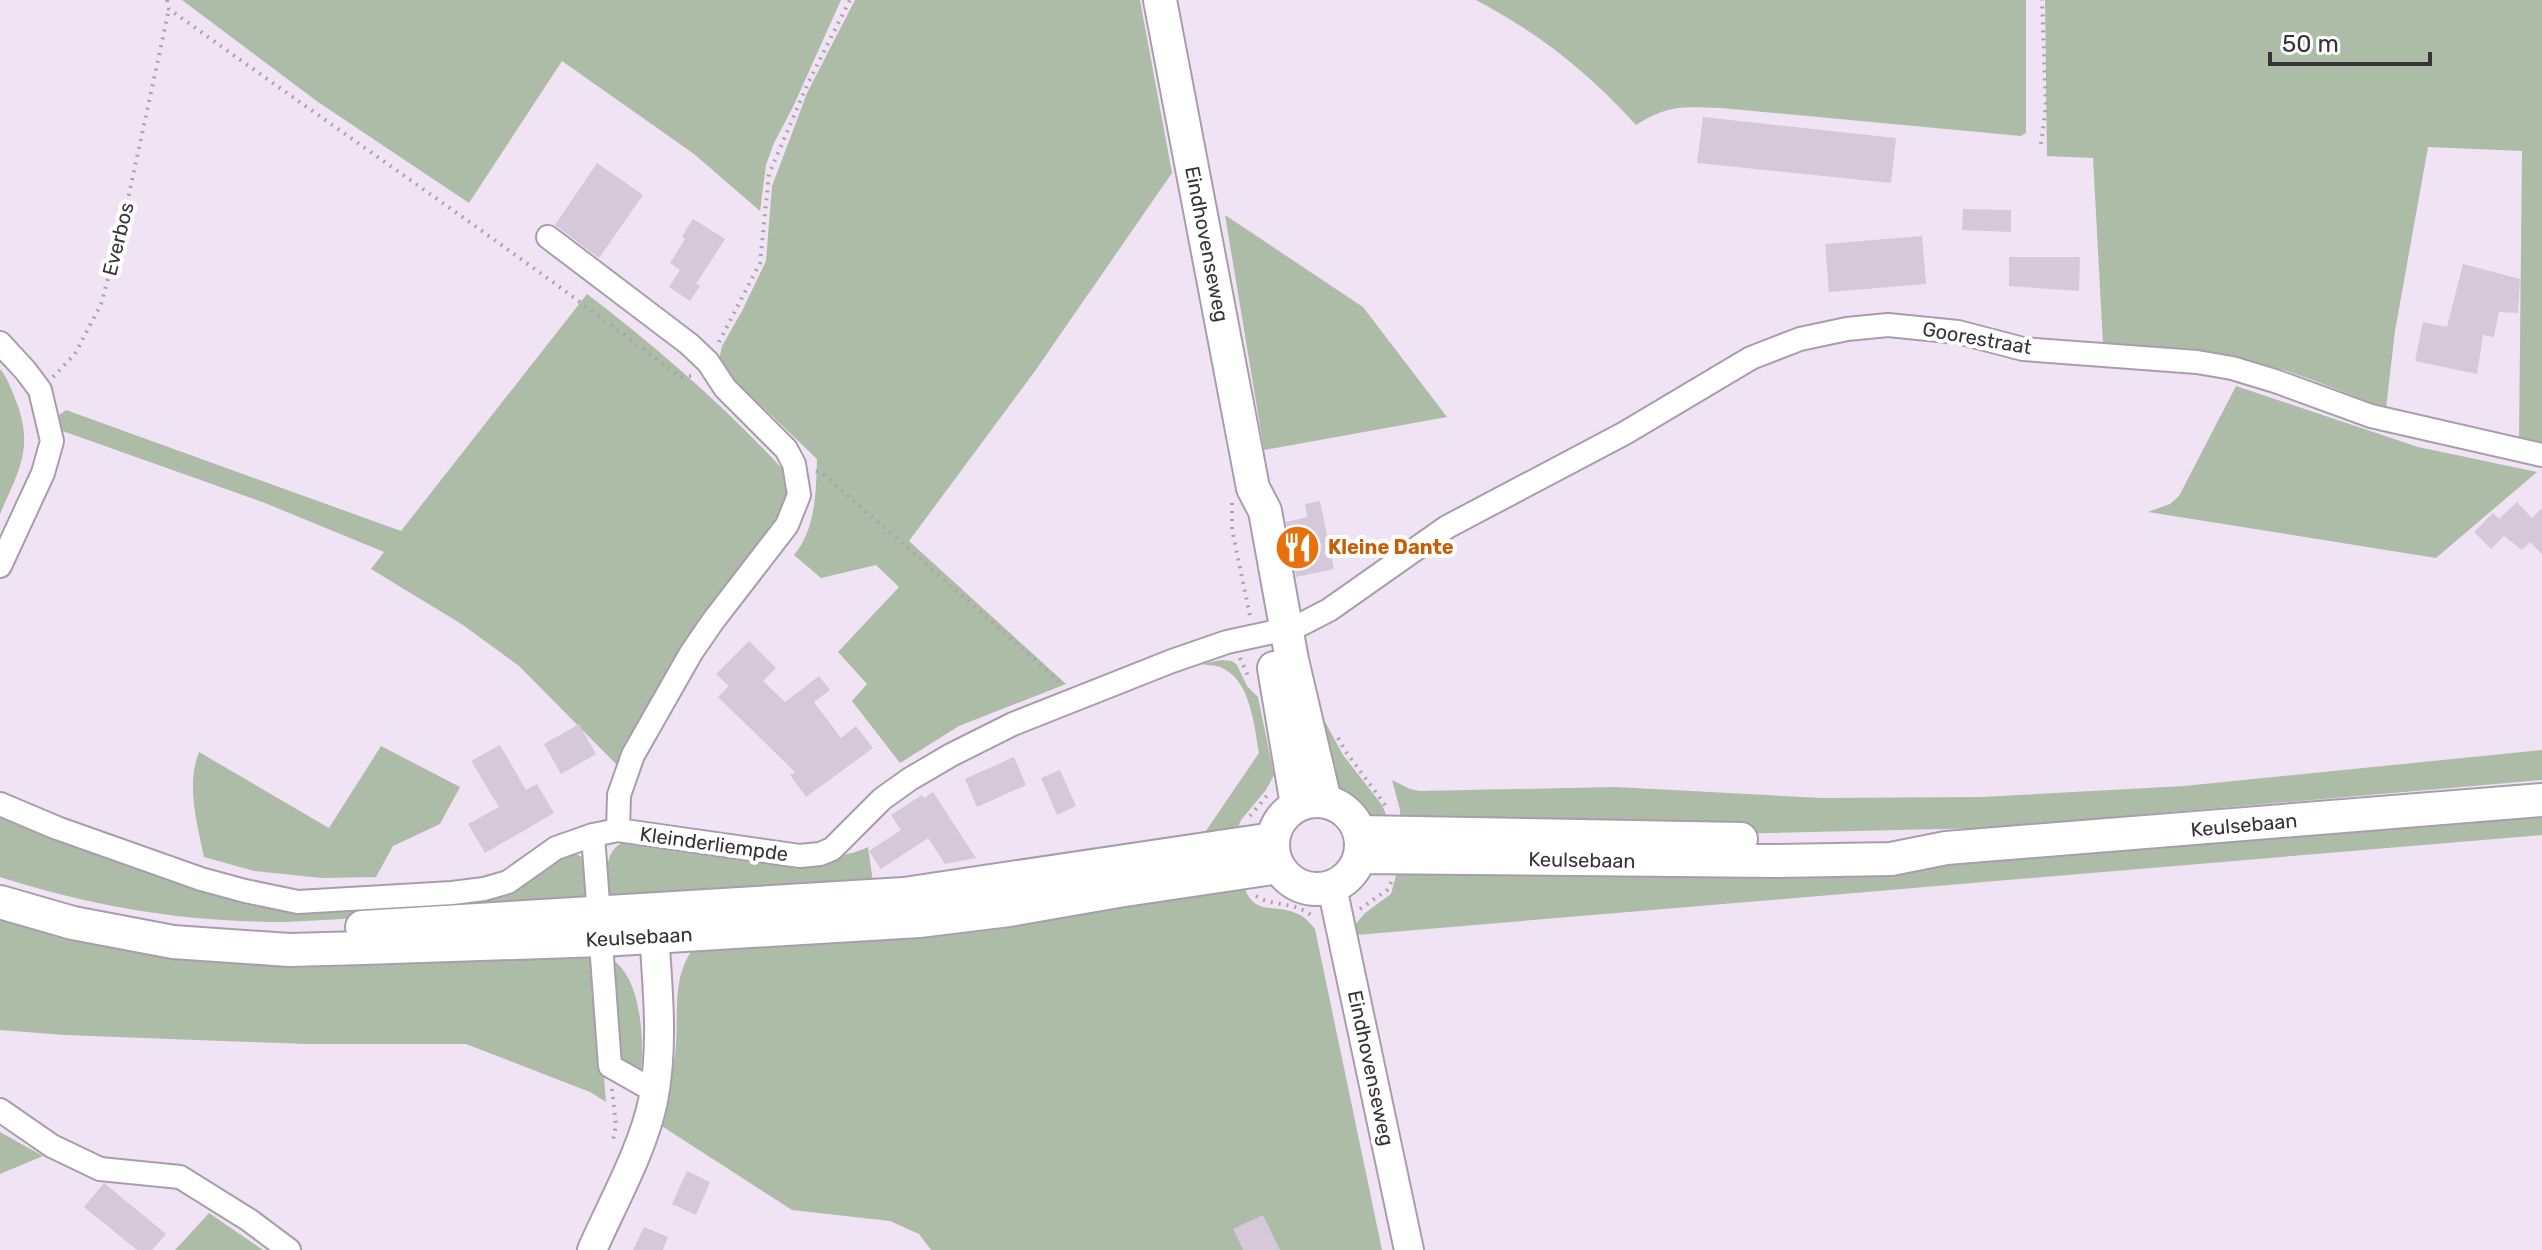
<svg xmlns="http://www.w3.org/2000/svg" width="2542" height="1250" font-family="Rubik,sans-serif">
  <style>
    .green { fill: #adbca7 }
    .building { fill: #d4c8d9 }
    .lines { fill: none; stroke-linecap: round; stroke-linejoin: round }
    .minor-casing { stroke: #a99dad; stroke-width: 26 }
    .tertiary-casing { stroke: #a99dad; stroke-width: 32 }
    .secondary-casing { stroke: #a99dad; stroke-width: 36 }
    .path { stroke: #aca2af; stroke-width: 4; stroke-dasharray: 2 6; stroke-linecap: butt }
    .minor { stroke: #fff; stroke-width: 22 }
    .tertiary { stroke: #fff; stroke-width: 28 }
    .secondary { stroke: #fff; stroke-width: 32 }
    .labels { text-anchor: middle; dominant-baseline: central; stroke-width: 8; stroke-linejoin: round; paint-order: stroke }
    .street-label { font-size: 20px; fill: #373239; stroke: #fff }
    .food-label { font-size: 20px; font-weight: bold; fill: #c56008; stroke: #fff; text-anchor: start }
  </style>
  <rect width="100%" height="100%" fill="#f0e3f4"/>
  <!-- green -->
  <path class="green" d="M182,0H841L793,107L774,143L766,165L760,211L694,154L562,61L469,203L318,102Z
    M855,0H1140L1172,173L1035,371L909,541L1066,684L959,726L900,763L852,701L867,684L838,652L899,587L876,565L821,578L794,555C816,529 816,491 817,459L718,364L722,346L742,311L766,261L772,186L797,120L807,93Z
    M1476,0H2026V133L2021,136L1721,108C1683,107 1670,104 1636,125C1588,72 1540,34 1476,0Z
    M2045,0H2542V444L2519,440L2522,151L2428,147L2395,331L2386,408C2353,396 2320,382 2287,371C2228,353 2164,347 2103,344L2093,158L2047,156Z
    M1225,215L1363,307L1447,417L1264,450Z
    M587,294C659,349 727,408 788,475L787,502L775,535L619,767L519,666L463,625L371,569L384,552L265,503L57,429L58,416L66,410L401,531Z
    M0,369C7,377 10,386 14,396C35,445 20,469 0,514Z
    M2236,386L2418,447L2537,472L2436,558L2148,512L2170,504L2179,496Z
    M1222,660L1232,661L1237,665L1247,686L1258,697L1274,775L1266,790L1241,820L1237,831L1195,847L1259,753C1254,726 1251,679 1220,667C1214,665 1206,665 1200,664Z
    M1312,698L1343,755L1382,805L1387,817L1372,818L1339,792Z
    M381,746L460,787L440,824L393,846L376,877L322,878L254,871L204,857C197,824 186,784 199,752L329,828Z
    M2542,750V780L1987,828L1725,834L1401,826L1400,810L1392,780L1410,789L1420,791L1616,787L1822,798L1981,797L2184,786Z
    M2542,813V835L1356,935L1353,927L1365,913L1391,894L1398,868Z
    M0,815L219,892L468,900L569,854H576L586,859L595,905L287,922C186,922 97,908 0,877Z
    M626,841C687,848 816,873 868,847L874,889L609,904C608,881 600,851 626,841Z
    M1242,881C1254,920 1272,901 1300,915C1306,918 1311,924 1315,929L1382,1250H931L919,1234L890,1221L792,1210L657,1123C664,1102 671,1082 674,1061C681,1024 669,981 693,949Z
    M0,908L29,917L594,955L606,1102L590,1092L466,1044H305L65,1035L0,1030Z
    M610,958C642,977 644,1039 641,1073L629,1066L619,1055Z
    M0,1132L43,1156L0,1174Z
    M209,1213L263,1250H175Z"/>
  <!-- building -->
  <path class="building" d="M1703,117L1896,138L1891,183L1697,163Z
    M597,163L643,195L599,258L555,225Z
    M1963,209L2011,210V232L1962,230Z
    M693,219L725,239L696,284L700,286L690,301L669,287L680,270L670,263L685,239L682,236Z
    M1922,236L1926,284L1829,292L1825,244Z
    M2009,257H2080L2079,291L2009,286Z
    M2463,264L2520,279L2518,313L2499,312L2494,337L2483,335L2477,374L2415,361L2423,322L2447,327Z
    M1320,501L1334,569L1296,577L1286,522L1307,517L1305,504Z
    M2517,502L2532,518L2542,508V554L2530,542L2522,550L2504,536L2491,549L2474,532L2493,513L2499,519Z
    M749,641L776,668L763,681L785,702L819,676L830,690L814,702L841,738L856,726L873,748L806,797L790,775L795,772L718,697L729,686L716,674Z
    M579,724L596,754L561,774L544,744Z
    M500,745L526,790L537,784L554,813L485,853L468,824L499,807L471,761Z
    M1014,757L1026,785L977,807L965,779Z
    M1060,770L1076,806L1057,815L1041,778Z
    M933,792L976,858L945,864L928,838L881,869L869,851L901,830L891,815L922,795L924,798Z
    M687,1171L710,1182L696,1215L672,1204Z
    M104,1183L166,1234L152,1250H137L84,1207Z
    M1263,1215L1280,1250H1243L1233,1229Z
    M644,1227L668,1237L663,1250H633Z"/>
  <g class="lines">
    <defs>
      <path id="minor" d="M548,237L689,344L708,362L725,388L786,449L794,464L799,495L787,525L713,621L691,653L633,755L619,795L618,830
        M0,343L25,370L40,390L52,441L43,473L0,566
        M0,804L57,828L201,879L245,891L298,902L452,893L484,889L508,882L556,848L593,835L618,830L800,856L820,854L832,849L882,799L910,779L951,755L1013,724L1172,661L1227,642L1296,627L1329,610L1447,527L1625,433L1751,358L1800,339L1847,329L1888,325L1958,332L2023,349L2197,362L2232,368L2275,381L2371,416L2542,455
        M593,835L610,1066L654,1091
        M0,1110L52,1146L100,1169L180,1177L249,1220L289,1250"/>
      <path id="tertiary" d="M1332,887L1409,1250
        M592,1250C613,1202 642,1152 653,1101C665,1039 656,976 653,915"/>
      <path id="secondary" d="M1160,0L1253,488L1265,511L1292,660L1325,801
        M1274,668L1297,805
        M1273 845a44 44 0 1 1 88 0a44 44 0 1 1-88 0Z
        M1360,832L1741,839
        M1360,857L1775,861L1891,859L1946,848L2542,800
        M0,902L73,923L173,942L289,950L363,948L602,940L919,921L1009,910L1118,891L1279,867
        M362,927L904,894L1273,839"/>
    </defs>
    <!-- minor casing -->
    <use href="#minor" class="minor-casing"/>
    <!-- tertiary casing -->
    <use href="#tertiary" class="tertiary-casing"/>
    <!-- secondary casing -->
    <use href="#secondary" class="secondary-casing"/>
    <!-- path -->
    <path class="path" d="M167,0L169,9C340,132 513,249 680,377L692,376
      M2041,144L2046,107L2042,0
      M719,342L760,263L769,174L808,83L850,0
      M53,377L75,354L101,304L120,236L169,9
      M816,471L822,473L1060,682
      M1232,503V529L1250,616
      M1240,658L1248,676
      M1338,738L1346,752L1386,806
      M1250,816L1270,792
      M1256,896C1275,908 1294,900 1313,917
      M1360,909L1387,890L1392,881
      M612,1089L616,1125L613,1140"/>
    <!-- minor -->
    <use href="#minor" class="minor"/>
    <!-- tertiary -->
    <use href="#tertiary" class="tertiary"/>
    <!-- secondary -->
    <use href="#secondary" class="secondary"/>
  </g>
  <!-- icons -->
  <defs>
    <symbol id="restaurant-disc" viewBox="-11 -11 22 22"><circle r="9.5" fill="#e8710a" stroke="#fff"/><path d="M-5-6h1v4h1v-4h1v4h1v-4h1v5L-1.5 .5V6h-2V.5L-5-1ZM5-6V6H3V1.5H1.5Q1.5-4 5-6Z" fill="#fff"/></symbol>
  </defs>
  <g fill-rule="evenodd">
    <use href="#restaurant-disc" x="1272" y="522" width="51" height="51"/>
  </g>
  <g class="labels">
    <!-- street labels -->
    <g class="street-label">
      <text transform="translate(118 239) rotate(-76)">Everbos</text>
      <text transform="translate(1207 244) rotate(79)">Eindhovenseweg</text>
      <text transform="translate(1977 338) rotate(10)">Goorestraat</text>
      <text transform="translate(2244 825) rotate(-5)">Keulsebaan</text>
      <text transform="translate(714 844) rotate(8)">Kleinderliempde</text>
      <text transform="translate(1582 860) rotate(1)">Keulsebaan</text>
      <text transform="translate(639 937) rotate(-3)">Keulsebaan</text>
      <text transform="translate(1371 1068) rotate(78)">Eindhovenseweg</text>
    </g>
    <!-- food labels -->
    <g class="food-label">
      <text x="1328" y="547">Kleine Dante</text>
    </g>
  </g>
  <!-- scale -->
  <path d="M2270 52v12h160v-12" fill="none" stroke="#373239" stroke-width="4"/>
  <text x="2282" y="52" font-size="24" fill="#373239" stroke="#ffffff" stroke-width="6" paint-order="stroke">50 m</text>
</svg>
